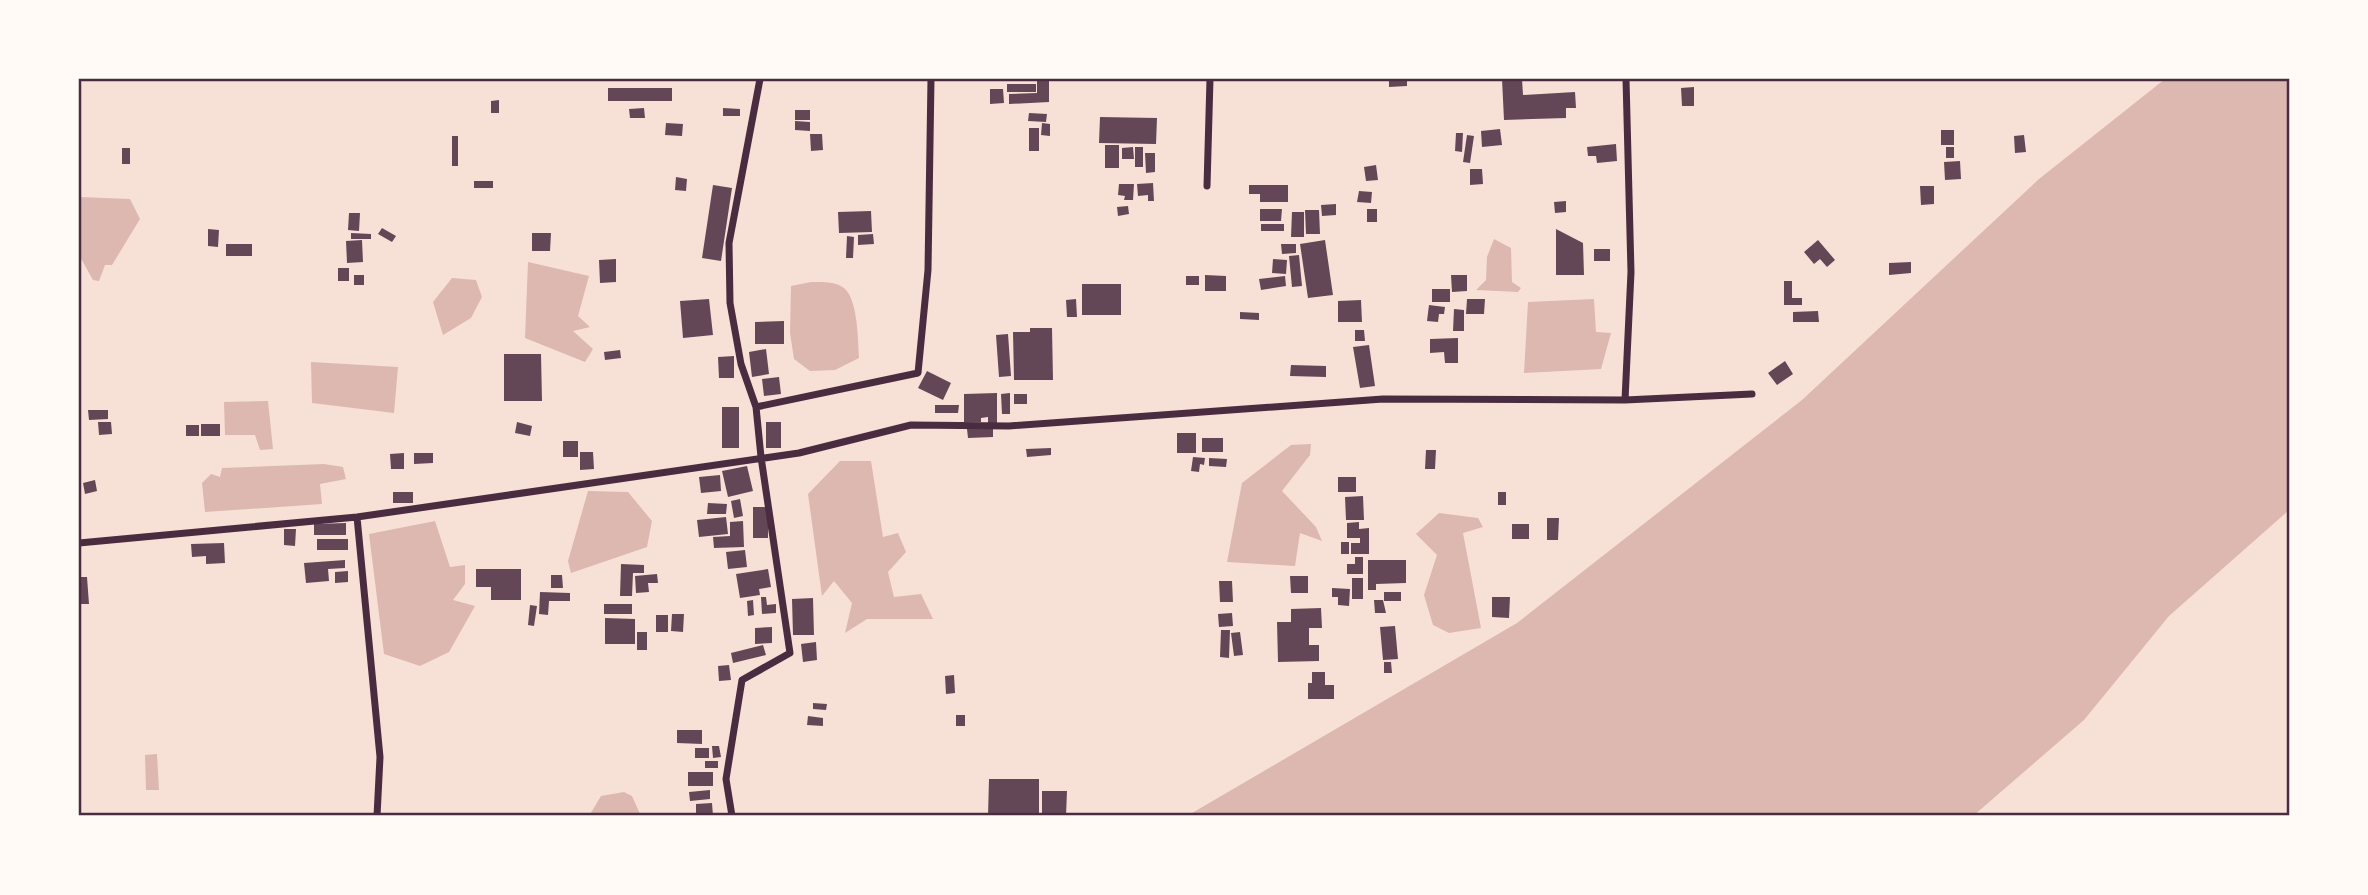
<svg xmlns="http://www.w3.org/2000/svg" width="2368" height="895" font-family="Raleway,sans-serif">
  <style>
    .water { fill: #dcb8b0 }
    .building { fill: #644757 }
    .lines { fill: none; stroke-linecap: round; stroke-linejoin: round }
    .minor { stroke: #4a2c40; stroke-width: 7 }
    .neatline { fill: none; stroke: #4a2c40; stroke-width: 2.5 }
  </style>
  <rect width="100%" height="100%" fill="#f7e1d7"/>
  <!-- water -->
  <path class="water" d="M2165,79H2289V510L2169,616L2084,720L1973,816H1187L1517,623L1802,400L2039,179Z
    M80,197L130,199L140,219L112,265H105L99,281L93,280L79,255Z
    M1494,239L1511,248L1512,282L1521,288L1518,292L1476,290L1486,280L1487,257Z
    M528,262L589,276L578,316L590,327L573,331L593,349L585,362L525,338Z
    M452,278L476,280L482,297L471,318L443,335L433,302Z
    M811,282C821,282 835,281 844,288C858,299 858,341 859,358L835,370L810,371L794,359L790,333L791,286Z
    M1594,299L1596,332L1611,333L1601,369L1524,373L1528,302Z
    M311,362L398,367L394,413L312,403Z
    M268,401L273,449L260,450L255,435H225L224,402Z
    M1311,444L1310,455L1282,491L1316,527L1322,541L1300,533L1295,566L1227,562L1242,483L1291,445Z
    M840,461H871L883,537L898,533L906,552L888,572L894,597L921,594L933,619H867L845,633L852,603L834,581L822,596L808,494Z
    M324,464L343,467L346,479L320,484L322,504L205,512L202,483L211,474L220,477L222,468Z
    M588,491L628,492L652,521L647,547L571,573L568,561Z
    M1439,513L1478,518L1483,527L1463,533L1481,628L1449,633L1433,625L1424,595L1437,555L1416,534Z
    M435,521L450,567L465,565V584L453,600L475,606L449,652L420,666L384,654L369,534Z
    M157,754L159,790H146L145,755Z
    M624,792L632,796L641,816H589L601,796Z"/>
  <!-- building -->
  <path class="building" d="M1037,79H1049V102L1009,104V94L1037,93Z
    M1407,79V86L1389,87V80Z
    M1502,79H1522L1523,95L1575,92L1576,108H1566V118L1504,120Z
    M1007,84H1036V92H1007Z
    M1694,87V106H1682L1681,88Z
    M608,88H672V101H608Z
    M990,89H1003L1004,103L990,104Z
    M499,100V113H491V101Z
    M644,108L645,118H630L629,109Z
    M723,108L740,109V116H723Z
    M795,110H810V120H795Z
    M1029,113L1047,114L1046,122L1028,121Z
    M1100,117L1157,118L1156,144L1099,143Z
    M795,121L810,122V131L795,130Z
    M666,123L683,124L682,136L665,135Z
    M1042,123L1050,124V136L1041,135Z
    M1029,128H1039V151H1029Z
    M1500,129L1502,145L1482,147L1481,131Z
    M1941,130H1954V145H1941Z
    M1456,133H1463L1462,152L1455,151Z
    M810,134H822L823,150L811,151Z
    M1467,135L1474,136L1470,163L1463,162Z
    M2024,135L2026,152L2015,153L2014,136Z
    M452,136H458V166H452Z
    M1616,144L1617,161L1597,163L1596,156H1588L1587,147Z
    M1105,145H1119V168H1105Z
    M1133,147L1134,159H1122V148Z
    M1135,147H1143V167H1135Z
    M1946,147H1954V158H1946Z
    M122,148H130V164H122Z
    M1145,153H1155V172L1146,173Z
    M1960,161L1961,179L1945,180L1944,162Z
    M1376,165L1378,180L1366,181L1364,167Z
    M1470,169H1482L1483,184L1470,185Z
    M676,177L687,179L686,191L675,190Z
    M474,181H493V188H474Z
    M1153,183L1154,201H1148V195L1138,196L1137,184Z
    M1119,184H1134L1133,200H1124L1125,196L1118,195Z
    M713,185L732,188L721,261L702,258Z
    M1249,185H1288V202H1260V194H1249Z
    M1920,186H1934V204L1921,205Z
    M1359,191L1372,192L1371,203L1357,202Z
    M1566,201V212L1555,213L1554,202Z
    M1336,204V215L1322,216L1321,205Z
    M1128,206L1129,214L1118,216L1117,207Z
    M1260,209H1282L1281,221H1260Z
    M1367,209H1377V222H1367Z
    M1305,210H1319L1320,234H1306Z
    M871,211L872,232L839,233L838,212Z
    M1292,212H1304V237H1291Z
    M349,213H360L359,231L348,230Z
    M1261,224H1284V231H1261Z
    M382,228L396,236L392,242L378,234Z
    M208,229L219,230L218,247L208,246Z
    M1556,229L1583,243L1584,275H1556Z
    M351,233L371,234V239H351Z
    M532,233H551L550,251H532Z
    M873,234L874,244L858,245V235Z
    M847,236L854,237L853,258H846Z
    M362,240L363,262L347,263L346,241Z
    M1325,240L1333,295L1308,298L1300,244Z
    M1818,240L1835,260L1827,267L1820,259L1814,264L1804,252Z
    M226,244H252V256H226Z
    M1281,244H1296V253L1282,254Z
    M1594,249H1610V261H1594Z
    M1299,255L1302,286L1292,287L1289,256Z
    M616,259V282L600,283L599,260Z
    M1273,259L1287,260L1286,274L1272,273Z
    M1911,262V273L1889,275V263Z
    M338,268H349V281H338Z
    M354,275H364V285H354Z
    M1205,275L1226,276V291H1205Z
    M1451,275H1467V291L1452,292Z
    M1186,276H1199V285H1186Z
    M1285,276L1286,286L1261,290L1259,279Z
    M1784,281H1792V298H1802V305H1784Z
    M1082,284H1121V315H1082Z
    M1432,289H1450V302H1432Z
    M709,299L713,335L683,338L680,301Z
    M1076,299L1077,317H1067L1066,300Z
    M1467,299H1485L1484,314H1466Z
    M1361,300L1362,322H1338V301Z
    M1429,305L1445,307L1444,314H1439L1438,322L1427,321Z
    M1454,309L1464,310V331H1453Z
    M1818,311L1819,322H1793V312Z
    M1240,312L1259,313V320L1240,319Z
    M784,321V344H755V322Z
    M1030,328H1052L1053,380H1014L1013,332H1030Z
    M1355,330H1364L1365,341H1355Z
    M1008,334L1011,376L999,377L996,335Z
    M1458,338V363H1445L1444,352L1430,353V339Z
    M1369,345L1375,386L1360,388L1353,347Z
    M766,349L769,374L752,377L749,352Z
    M620,350L621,358L605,360L604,352Z
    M504,354H541L542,401H504Z
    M734,356V378H719L718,357Z
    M1785,361L1793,374L1777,385L1768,373Z
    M1291,365L1326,366V377L1290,376Z
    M927,371L951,383L943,400L918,388Z
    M779,377L781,394L764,396L762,379Z
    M997,393V423H988V417L981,418V422H964V394Z
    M1010,393V414H1002L1001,394Z
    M1014,394H1027V404H1014Z
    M935,405H959L958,413H935Z
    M722,407H739V448H722Z
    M88,410H108V419L89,420Z
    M98,422H111L112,434L99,435Z
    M517,422L532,426L530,436L515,433Z
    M766,422H781V448H766Z
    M201,424H220V436H201Z
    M186,425H199V436H186Z
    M993,428V437L968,438L967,429Z
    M1177,433H1196V453H1177Z
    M1202,438H1223V452H1202Z
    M563,441H578V457H563Z
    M1051,448V455L1027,457L1026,449Z
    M1426,450H1436L1435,469H1425Z
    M580,452H593L594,469L580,470Z
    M404,453V469H391L390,454Z
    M414,453H433V463L414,464Z
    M1193,457L1205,458L1204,465L1200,464L1199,472L1191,471Z
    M1209,458L1227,459L1226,467L1209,466Z
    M747,466L753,491L728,497L722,471Z
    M720,475L721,491L701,493L699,477Z
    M1338,477H1356V492H1338Z
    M95,480L97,491L85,494L83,483Z
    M393,492H413V503H393Z
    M1498,492H1506V505H1498Z
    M1363,496L1364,520H1346L1345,497Z
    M740,499L743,516L734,518L731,501Z
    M708,503L727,504L726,514H707Z
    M753,507H768V538H753Z
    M726,517L728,534L699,537L697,520Z
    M1547,518H1559L1558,540H1547Z
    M743,521L744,547L714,548L713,537L730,536V522Z
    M1359,522V529L1369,528V554H1351V543H1360V538H1347V523Z
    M346,523V535H314V524Z
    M1512,524H1529V539H1512Z
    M284,529H296L295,546L284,545Z
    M317,539H348V550H317Z
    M1341,542H1349V554H1341Z
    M224,543L225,563L206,564V556L192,557L191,544Z
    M745,550L747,567L728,569L726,552Z
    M1355,557H1363V574H1347V564H1355Z
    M345,560V568L328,569L329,581L306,583L304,563Z
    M1368,560H1406V583L1376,584V590H1368Z
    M621,564L644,565V573H633L632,596H620Z
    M476,569H521V600H491V587H476Z
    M768,569L771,587L759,589L760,595L740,598L736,574Z
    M348,571V582L335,583V572Z
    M657,574L658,583H648L649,592L636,593L635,576Z
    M551,575H562L563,588H551Z
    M1290,576H1308V593H1291Z
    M79,577H87L89,604H79Z
    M1352,578H1363V599H1352Z
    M1219,581H1232L1233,602H1220Z
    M1332,588L1350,589L1349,606L1338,605V597H1332Z
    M540,592L570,593V601H549L548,615L539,614Z
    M1384,592H1401V601H1384Z
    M761,597H766L767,605L776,604V613L762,614Z
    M1492,597H1510L1509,618L1492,617Z
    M813,598L814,635H793L792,599Z
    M753,600L754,615L748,616L747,601Z
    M1374,600H1383L1386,613H1375Z
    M604,604H632V614H604Z
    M530,605L537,606L534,626L528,625Z
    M1321,608L1322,628H1309V645H1319V661L1278,662L1277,622H1291V609Z
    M1232,613L1233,626L1219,627L1218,614Z
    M672,614H684L683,632L671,631Z
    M656,615H668V632H656Z
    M605,618L635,619V644H605Z
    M1395,626L1398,659L1383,660L1380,627Z
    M772,627V643L755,644V628Z
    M1221,630H1230L1229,658L1220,657Z
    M637,632H647V650H637Z
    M1240,632L1243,655L1234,656L1231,633Z
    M816,642L817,660L803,662L801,644Z
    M763,645L766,655L733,663L731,653Z
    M1384,662H1391L1392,673H1384Z
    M729,665L731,680L719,681L718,666Z
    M1312,672H1325V685H1334V699H1308V683H1312Z
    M954,675L955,693L946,694L945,676Z
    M813,703L827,704L826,710L813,709Z
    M956,715H965V726H956Z
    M808,716L823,718V726L807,725Z
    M677,730H702V744L677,743Z
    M712,746H719L721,757L713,758Z
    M695,748H709V758H695Z
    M705,761H718V768H705Z
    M688,772H713V786H688Z
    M989,779H1039V816H988Z
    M710,790V799L690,801L689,792Z
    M1042,791H1067L1066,816H1042Z
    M712,803L713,816H696V804Z"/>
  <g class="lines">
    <!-- minor -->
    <path class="minor" d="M1207,186L1210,79
      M1625,400L1631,272L1626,79
      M756,407L918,373L928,270L931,79
      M357,517L380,757L377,816
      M79,543L357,517L799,453L911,425L1009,426L1383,399L1625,400L1752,394
      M732,816L726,779L742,680L790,653L761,457L756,407L741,364L730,303L729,243L760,79"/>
  </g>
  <!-- border -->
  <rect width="2368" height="895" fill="none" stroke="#fffaf5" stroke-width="161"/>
  <rect x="80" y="80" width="2208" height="734" class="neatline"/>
</svg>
